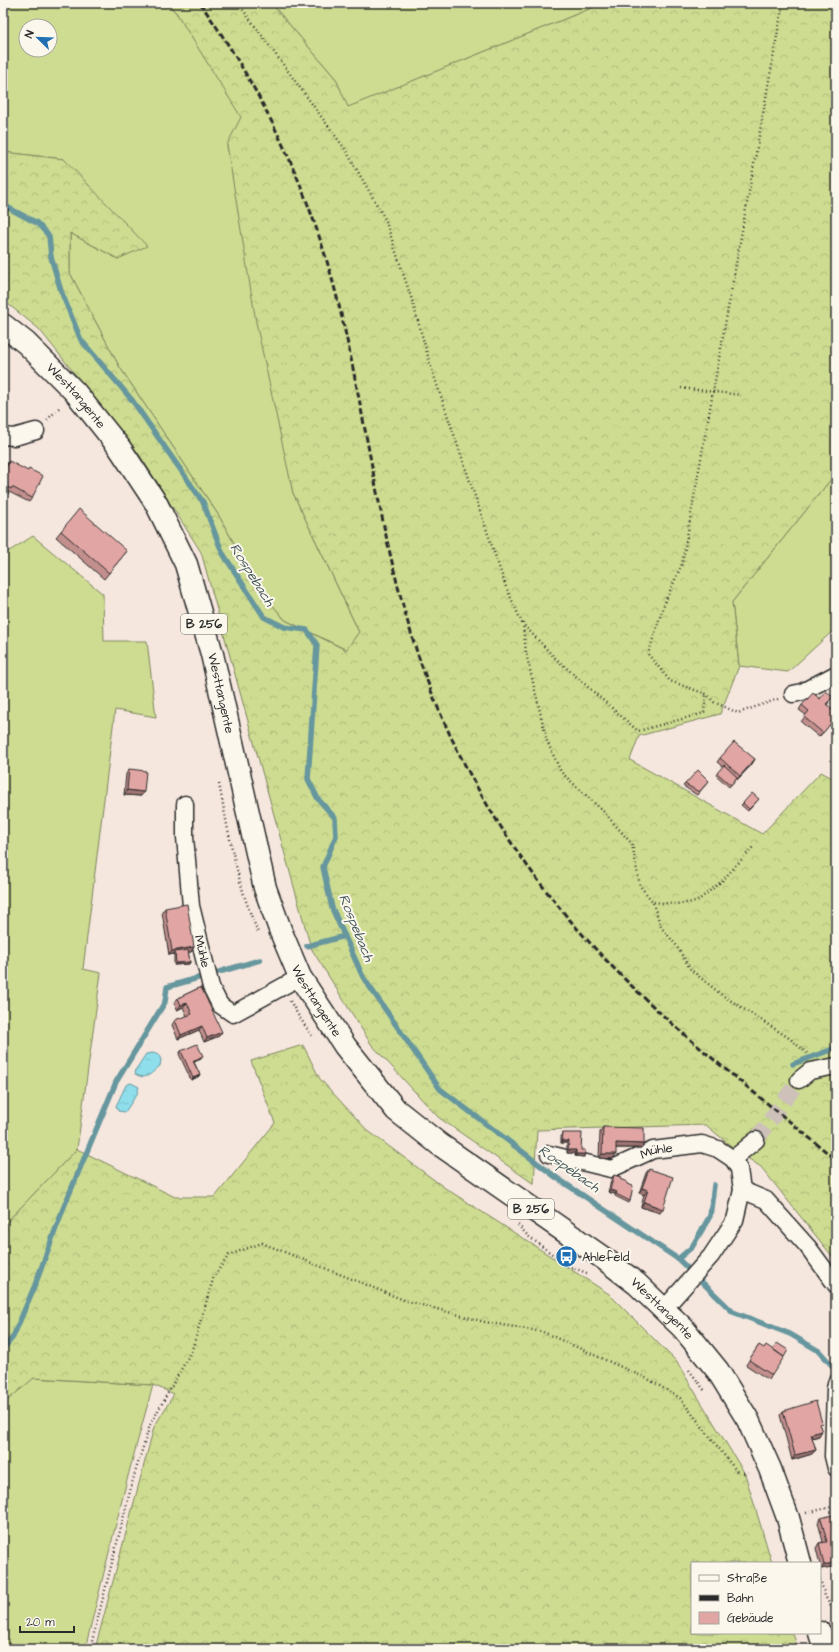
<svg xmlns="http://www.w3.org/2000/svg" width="839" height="1652" font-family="'Architects Daughter',sans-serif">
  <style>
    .grass { fill: #cddc90; stroke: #7c845e; fill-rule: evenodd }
    .forest { fill: url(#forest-crowns); stroke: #7c845e }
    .water { fill: url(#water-ripples); stroke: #66969e }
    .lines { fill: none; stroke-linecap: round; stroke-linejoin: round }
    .stream { stroke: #66969e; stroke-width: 5.5 }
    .street-tunnel { stroke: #cdc1ba; stroke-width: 16; stroke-dasharray: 16 8; stroke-linecap: butt }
    .street-casing { stroke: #2b2b2b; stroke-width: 19 }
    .primary-casing { stroke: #2b2b2b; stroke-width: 25 }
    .path { stroke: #2b2b2b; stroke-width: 2.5; stroke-dasharray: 1 3; stroke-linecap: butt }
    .street { stroke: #fbf7ec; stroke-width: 16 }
    .primary { stroke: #fbf7ec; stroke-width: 22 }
    .rail { stroke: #2b2b2b; stroke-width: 3; stroke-dasharray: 6 3; stroke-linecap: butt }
    .wall { fill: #c28f8d; stroke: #2b2b2b }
    .shaded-wall { fill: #9e7473; stroke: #2b2b2b }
    .building { fill: #e1a6a4; stroke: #2b2b2b }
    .labels { text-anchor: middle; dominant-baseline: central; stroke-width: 4; stroke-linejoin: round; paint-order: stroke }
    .shield { fill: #fbf7ec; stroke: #696865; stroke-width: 1 }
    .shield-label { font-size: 12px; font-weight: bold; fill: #2b2b2b }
    .street-label { font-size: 13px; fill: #2b2b2b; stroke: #fbf7ec }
    .poi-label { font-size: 13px; fill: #2b2b2b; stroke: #fbf7ec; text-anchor: start }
    .water-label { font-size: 14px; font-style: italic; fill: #44585b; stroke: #fbf7ec }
  </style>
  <defs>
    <pattern id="forest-crowns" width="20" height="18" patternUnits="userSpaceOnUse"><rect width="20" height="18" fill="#cddc90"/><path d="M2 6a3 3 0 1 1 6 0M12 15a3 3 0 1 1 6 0" fill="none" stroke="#b0bd7c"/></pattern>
    <pattern id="water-ripples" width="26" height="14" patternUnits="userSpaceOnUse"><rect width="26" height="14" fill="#8edeeb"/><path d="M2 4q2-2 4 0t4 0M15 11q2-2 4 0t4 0" fill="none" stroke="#7bbfca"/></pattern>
  </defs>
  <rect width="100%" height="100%" fill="#f6e7de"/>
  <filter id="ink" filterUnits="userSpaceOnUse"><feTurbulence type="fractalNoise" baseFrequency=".025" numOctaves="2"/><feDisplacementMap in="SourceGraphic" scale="8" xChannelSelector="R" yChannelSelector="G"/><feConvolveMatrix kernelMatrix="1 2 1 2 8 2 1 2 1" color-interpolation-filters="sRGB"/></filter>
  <g filter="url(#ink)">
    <!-- grass -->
    <path class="grass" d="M3,3H168L177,14L242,117L227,146L293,493L359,632L347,650L285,620L259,589L219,516L119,366L70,273V233L118,259L64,159L3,152ZM26,26H50V50H26Z
      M271,3H604L347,108L336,79Z
      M836,473V628L788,672L739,666L732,602Z
      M33,536L103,594L104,641H147L156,717L115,710L83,969L101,973L77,1149L3,1226V555Z
      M33,1378L153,1385L128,1476L85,1649H3V1404Z"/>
    <!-- forest -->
    <path class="forest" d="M168,3H271L336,79L348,107L604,3H836V473L732,602L739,666L720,714L639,736L630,760L762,834L821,772L836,780V1261L761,1167L737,1151L706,1125L537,1130L534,1184L438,1117L371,1044L311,948L201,552L139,454L39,329L3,300V152L64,159L147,246L118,259L70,233V273L119,366L219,516L259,589L285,620L346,650L359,632L293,493L256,322L227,145L241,117L177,14Z
      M303,1045L320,1079L367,1130L445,1188L609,1294L676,1361L745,1474L772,1563H692V1633H793L798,1649H95L154,1427L174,1394L153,1385L34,1378L3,1404V1226L77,1149L175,1197H215L275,1123L251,1061Z"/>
    <!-- water -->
    <path class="water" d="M153,1053L159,1055L161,1060L160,1066C151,1073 147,1081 135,1074L136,1069L146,1054Z
      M131,1083L139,1087L137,1094L125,1112L118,1111L116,1106L126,1085Z"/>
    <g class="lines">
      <!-- stream -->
      <path class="stream" d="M3,205L37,223L49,236L51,257L61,291L81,340L132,400L203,502L222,552L264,617L284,627L307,630L317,645L308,779L318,799L335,818L336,836L323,867L332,908L363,977L440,1089L557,1178L678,1259L733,1312L790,1334L819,1351L836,1370
        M307,946L345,936
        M219,972L260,960
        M793,1064L833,1049L836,1045
        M678,1259L692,1247L710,1216L714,1185
        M3,1349L13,1337L35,1285L63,1209L116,1082L165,1002L167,987L198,978"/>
      <!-- street-tunnel -->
      <path class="street-tunnel" d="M756,1140L799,1080"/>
      <defs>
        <g id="street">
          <path d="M3,436L14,437L36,431"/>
          <path d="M793,694L802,692L836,674"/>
          <path id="s1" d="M185,804V837L191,906L211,987L220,1005L233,1014L300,977"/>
          <path d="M799,1080L810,1071L836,1066"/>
          <path id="s2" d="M549,1154L611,1169L653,1150L702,1144L718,1149L733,1159L739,1169L742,1190L735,1220L711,1256L664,1309"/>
          <path d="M733,1159L756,1140"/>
          <path d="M742,1190L766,1200L808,1247L836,1285"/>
          <path d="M836,1383L835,1389L833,1456L836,1468"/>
        </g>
        <g id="primary">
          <path id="s3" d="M3,325L26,343L75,392L119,447L156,503L186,564L212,654L265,888L281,932L300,977L345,1046L396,1110L439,1144L606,1260L637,1284L683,1328L718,1371L748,1420L770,1469L788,1518L800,1563"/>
          <path d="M820,1633L825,1649"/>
        </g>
      </defs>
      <!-- street casing -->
      <use href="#street" class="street-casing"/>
      <!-- primary casing -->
      <use href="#primary" class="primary-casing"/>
      <!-- path -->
      <path class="path" d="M238,3L345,149L385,219L412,300L431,367L506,587L522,623L554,657L638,731L704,713L706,694
        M681,388L741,395
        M47,420L61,406
        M523,623L526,653L547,741L561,772L603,811L632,844L640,886L653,902L674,904L696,902L722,881L753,847
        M778,699L738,713L714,702L706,694L670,681L648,654L665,602L682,564L783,3
        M219,784C229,834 237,885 258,932
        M653,903L661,927L676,945L691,970L722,995L789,1038L808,1054
        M290,1001L298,1015L312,1036
        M518,1225L528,1236L568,1266L587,1273
        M689,1370L705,1391
        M806,1513L836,1506
        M820,1579L825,1596L836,1615
        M90,1649L134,1476L150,1425L192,1350L214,1276L229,1255L262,1243L404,1300L485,1322L543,1332L648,1379L680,1398L738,1473H750"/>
      <!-- street -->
      <use href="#street" class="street"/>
      <!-- primary -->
      <use href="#primary" class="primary"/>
      <!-- rail -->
      <path class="rail" d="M200,3C269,100 315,202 342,318C368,429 381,543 417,652C460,782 539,898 638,992C700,1052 770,1104 836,1160"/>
    </g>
    <!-- wall -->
    <path class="wall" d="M9,461L32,498L29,502L9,492L8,494L3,491V472Z
      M61,531L127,551L122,557L104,579L56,537Z
      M820,699L829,702L827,705L836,713V718L819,737L801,722L806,715L799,710L802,705Z
      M720,758L755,759L752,764L737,780L736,779L729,787L716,775L723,767L717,762Z
      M129,769L141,796L124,795L126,774Z
      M709,781L697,795L683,786L685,784Z
      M759,799L748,811L741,805L743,803Z
      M165,908L194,947L191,952H188L190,962L189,964L174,965V954L169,955L162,912Z
      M201,987L219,1036L204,1042L199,1030L178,1039L172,1025L175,1020L187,1016L183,1007L177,1010L174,1003L178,998Z
      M181,1051L203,1056L201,1059L194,1062L200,1075L198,1077L191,1080L179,1054Z
      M603,1127L644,1144L641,1148H616L613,1159L599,1158L600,1132Z
      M563,1133L581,1150L584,1157L575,1156V1153H567V1143H561V1135Z
      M649,1169L660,1213L641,1207L644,1195L639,1193L646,1173Z
      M614,1175L627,1184L630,1201L629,1203L615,1196V1194L608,1192L612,1177Z
      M759,1345L772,1375L769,1380L746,1365Z
      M783,1411L820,1426L819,1436L812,1438L816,1450L812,1454L792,1460L780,1415Z
      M821,1518L836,1566L821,1569L816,1548L819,1543L823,1542L818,1522Z"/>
    <!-- shaded-wall -->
    <path class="shaded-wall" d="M755,759L752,764L737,780L740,776Z
      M127,790L144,792L141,796L124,795Z
      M194,947L191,952L176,954L175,952L174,954L169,955L172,951Z
      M190,962L189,964L174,965L176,963Z
      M187,1003L183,1007L177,1010L181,1005Z
      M202,1026L199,1030L178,1039L181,1035Z
      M222,1032L219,1036L204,1042L207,1038Z
      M203,1056L201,1059L192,1063L193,1061Z
      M200,1075L198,1077L191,1080L193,1078Z
      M562,1141H569L567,1143H561Z
      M616,1143L644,1144L641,1148H613Z
      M568,1150H576L575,1153H567Z
      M576,1154H585L584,1157L575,1156Z
      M602,1154H616L613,1159L599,1158Z
      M642,1188L648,1190L644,1195L639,1193Z
      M610,1190L617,1192L615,1194L608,1192Z
      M644,1202L663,1209L660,1213L641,1207Z
      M822,1431L819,1436L808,1439L811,1434Z
      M816,1450L812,1454L792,1460L795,1455Z
      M836,1562V1566L821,1569L824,1565Z"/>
    <!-- building -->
    <path class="building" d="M3,394L5,395L3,400Z
      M9,461L28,471L29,469L43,476L32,498L12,487L11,489L3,485V474Z
      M79,509L127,551L109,573L61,531Z
      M826,691L833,697L826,704L836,713V717L823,733L804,717L809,711L802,705L813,693L820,699Z
      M734,742L755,759L740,776L720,758Z
      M724,765L737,777L731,785L717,773Z
      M129,769L146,771L144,792L127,790Z
      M698,770L709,781L699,792L685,784Z
      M752,793L759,799L749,809L743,803Z
      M187,904L194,947L172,951L165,908Z
      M188,950L190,962L176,963L175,952Z
      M201,987L222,1032L207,1038L202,1026L181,1035L175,1020L192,1014L187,1003L181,1005L178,998Z
      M197,1044L203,1056L193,1061L200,1075L193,1078L181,1051Z
      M603,1127L644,1128V1144L616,1143V1154H602Z
      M563,1133H582L581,1150H585V1154H576V1150H568L569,1141H562Z
      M649,1169L673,1177L663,1209L644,1202L648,1190L642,1188Z
      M614,1175L621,1177L620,1179L627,1182V1184L633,1186L630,1201L616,1194L617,1192L610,1190Z
      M777,1343L788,1350L784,1357L773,1349Z
      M759,1345L764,1348L766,1345L784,1357L772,1375L749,1360Z
      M816,1401L822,1423L819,1424L822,1431L811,1434L816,1450L795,1455L783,1411Z
      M836,1514V1562L824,1565L819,1543L827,1542L821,1518Z"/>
  </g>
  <!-- icons -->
  <defs>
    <symbol id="bus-disc" viewBox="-11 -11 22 22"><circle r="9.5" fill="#1f6fb2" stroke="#fbf7ec"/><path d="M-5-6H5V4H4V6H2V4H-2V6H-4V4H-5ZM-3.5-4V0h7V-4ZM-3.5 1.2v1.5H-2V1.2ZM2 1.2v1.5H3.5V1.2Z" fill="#fff"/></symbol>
  </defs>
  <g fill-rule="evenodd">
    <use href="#bus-disc" x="554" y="1244" width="25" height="25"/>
  </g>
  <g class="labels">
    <!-- shield labels -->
    <g class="shield">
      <rect x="181" y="614" width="46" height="20" rx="3"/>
      <rect x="508" y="1199" width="46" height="20" rx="3"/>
    </g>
    <g class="shield-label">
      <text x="204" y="624">B 256</text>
      <text x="531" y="1209">B 256</text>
    </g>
    <!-- street labels -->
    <g class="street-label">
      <text stroke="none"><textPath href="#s3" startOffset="102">Westtangente</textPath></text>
      <text stroke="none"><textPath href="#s3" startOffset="438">Westtangente</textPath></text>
      <text stroke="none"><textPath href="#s1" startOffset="149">Mühle</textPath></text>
      <text stroke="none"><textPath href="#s3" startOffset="762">Westtangente</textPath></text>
      <text stroke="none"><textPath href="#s2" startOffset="113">Mühle</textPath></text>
      <text stroke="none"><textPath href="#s3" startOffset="1230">Westtangente</textPath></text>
    </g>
    <!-- poi labels -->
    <g class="poi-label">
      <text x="582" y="1257">Ahlefeld</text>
    </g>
    <!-- water labels -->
    <g class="water-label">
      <text transform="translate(252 575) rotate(58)">Rospebach</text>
      <text transform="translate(356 928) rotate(68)">Rospebach</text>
      <text transform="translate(569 1169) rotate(35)">Rospebach</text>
    </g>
  </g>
  <!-- margin -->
  <rect width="839" height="1652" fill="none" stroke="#fbf7ec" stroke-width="16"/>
  <rect x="8" y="8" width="823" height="1636" fill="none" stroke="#2b2b2b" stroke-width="1.5" filter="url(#ink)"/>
  <!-- legend -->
  <rect x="691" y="1562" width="130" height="72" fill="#fbf7ec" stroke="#a8a59f"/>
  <rect x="699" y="1575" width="20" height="6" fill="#fbf7ec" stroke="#a8a59f"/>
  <text x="727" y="1582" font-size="12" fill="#2b2b2b">Straße</text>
  <rect x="699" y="1595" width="20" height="6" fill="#2b2b2b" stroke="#a8a59f"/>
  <text x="727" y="1602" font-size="12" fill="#2b2b2b">Bahn</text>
  <rect x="699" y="1612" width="20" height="12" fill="#e1a6a4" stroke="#a8a59f"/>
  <text x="727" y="1622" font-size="12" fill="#2b2b2b">Gebäude</text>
  <!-- north arrow -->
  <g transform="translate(38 38) rotate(293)"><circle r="19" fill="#fbf7ec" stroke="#a8a59f"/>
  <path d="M0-3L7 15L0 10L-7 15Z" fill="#1f6fb2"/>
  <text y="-6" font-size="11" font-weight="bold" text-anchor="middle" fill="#2b2b2b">N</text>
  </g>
  <!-- scale -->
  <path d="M20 1626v6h54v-6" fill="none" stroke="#2b2b2b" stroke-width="2"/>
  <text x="26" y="1626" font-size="12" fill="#2b2b2b" stroke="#fbf7ec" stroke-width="3" paint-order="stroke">20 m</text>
</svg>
